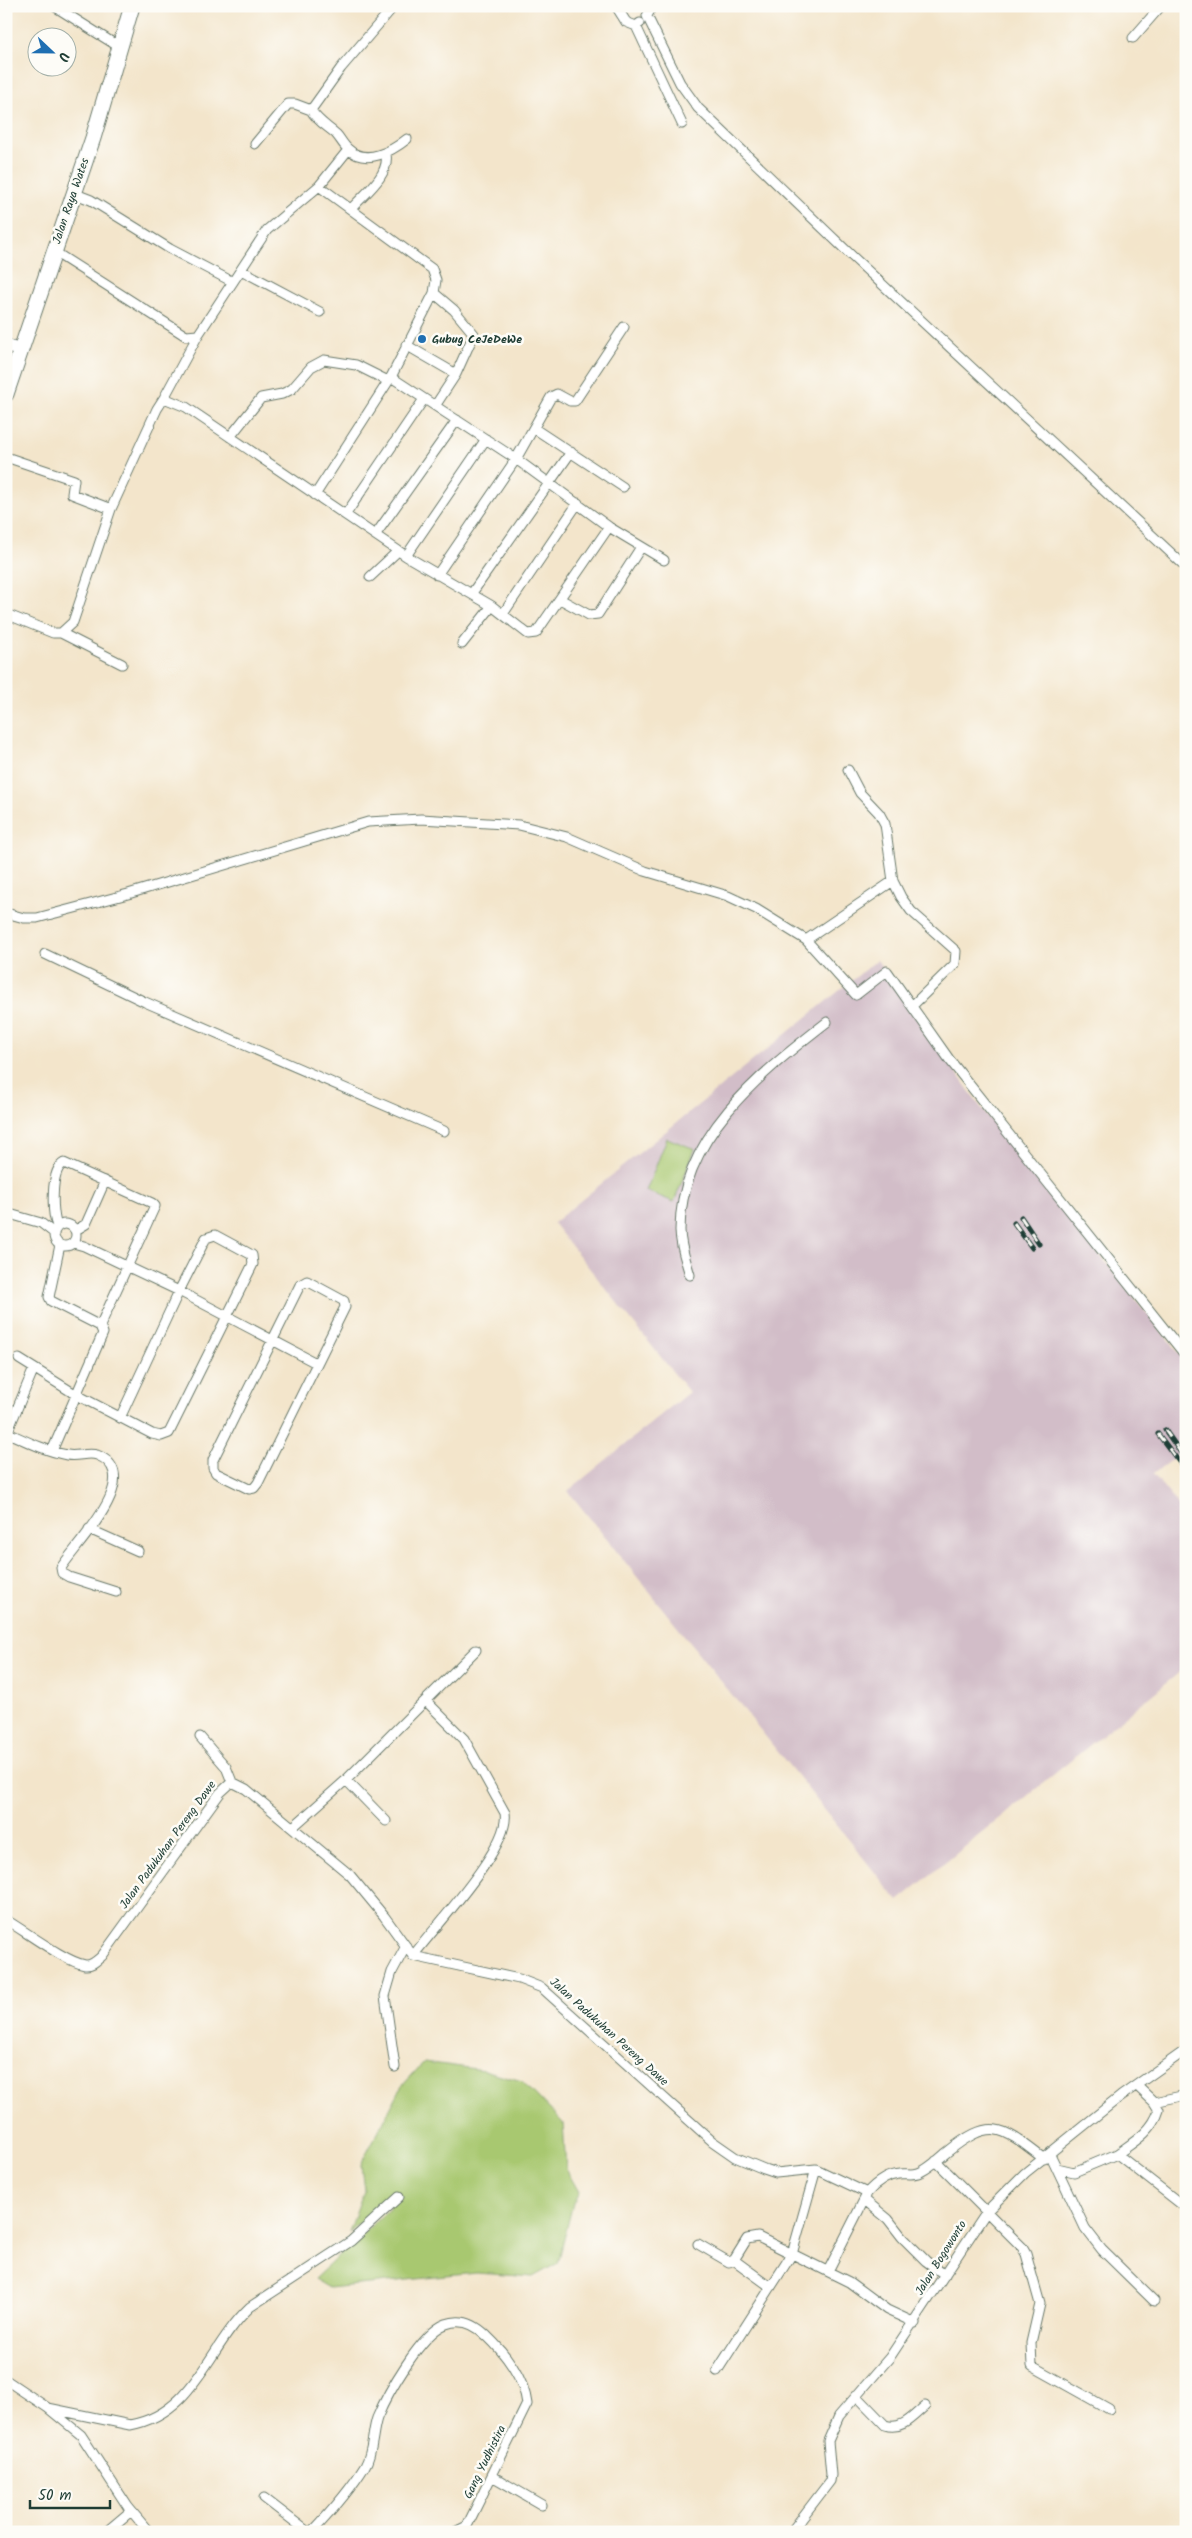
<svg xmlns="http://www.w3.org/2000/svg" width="1192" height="2538" font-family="Kalam,sans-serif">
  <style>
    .industrial { fill: #d2bdc8 }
    .green { fill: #a8c86f; stroke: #648252 }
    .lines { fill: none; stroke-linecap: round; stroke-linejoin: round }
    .street-casing { stroke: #697869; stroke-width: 11 }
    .secondary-casing { stroke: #697869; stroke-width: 14 }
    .highway-casing { stroke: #697869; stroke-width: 17 }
    .street { stroke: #fff; stroke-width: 9 }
    .secondary { stroke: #fff; stroke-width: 12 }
    .highway { stroke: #fff; stroke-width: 15 }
    .rail-casing { stroke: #1f3d34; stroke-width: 5 }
    .rail { stroke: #fdfcf7; stroke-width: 3; stroke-dasharray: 9; stroke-linecap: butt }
    .poi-dot { fill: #1f6fb2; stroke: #fdfcf7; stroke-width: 2 }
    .labels { text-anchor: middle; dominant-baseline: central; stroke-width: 5; stroke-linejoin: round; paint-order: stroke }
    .street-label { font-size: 12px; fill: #1f3d34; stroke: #fdfcf7 }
    .poi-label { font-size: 12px; font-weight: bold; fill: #1f3d34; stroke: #fdfcf7; text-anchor: start }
  </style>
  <rect width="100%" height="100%" fill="#fdfcf7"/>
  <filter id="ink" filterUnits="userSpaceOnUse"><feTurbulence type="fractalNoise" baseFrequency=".02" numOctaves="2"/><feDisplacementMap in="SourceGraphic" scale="10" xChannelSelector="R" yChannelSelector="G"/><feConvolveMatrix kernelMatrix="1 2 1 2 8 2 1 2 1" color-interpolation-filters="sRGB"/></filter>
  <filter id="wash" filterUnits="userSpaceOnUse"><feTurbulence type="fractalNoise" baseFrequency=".0096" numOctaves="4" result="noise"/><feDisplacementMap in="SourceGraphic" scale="20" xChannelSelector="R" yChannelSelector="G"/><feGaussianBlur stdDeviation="1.12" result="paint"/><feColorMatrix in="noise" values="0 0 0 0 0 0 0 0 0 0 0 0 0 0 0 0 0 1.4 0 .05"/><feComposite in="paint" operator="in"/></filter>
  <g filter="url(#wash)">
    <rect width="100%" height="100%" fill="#f3e5cb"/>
    <!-- industrial -->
    <path class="industrial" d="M877,960L982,1109L1186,1362V1448L1153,1474L1186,1515V1667L898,1901L568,1491L689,1392L553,1223Z"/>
    <!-- green -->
    <path class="green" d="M667,1138L695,1149L674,1202L646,1191Z
      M424,2062L484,2070L522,2081L563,2123L566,2169L579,2192L573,2203L558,2263L533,2277L476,2273L329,2288L314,2279L390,2208L388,2203L381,2204L349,2232L364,2191L361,2164L402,2086Z"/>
  </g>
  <g filter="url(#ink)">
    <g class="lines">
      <defs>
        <path id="street" d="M54,6L121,48
          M394,6L341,68L311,110C317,121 327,126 336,134C340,138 343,145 348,149C366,166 392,151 407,139
          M616,6L626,22L636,26L640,23
          M652,6L647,16L680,83L698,108L854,258L1186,567
          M636,26L682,124
          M1133,38L1161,6
          M255,144L288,104H295L311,110
          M319,186L432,269L436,280L434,293L454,310L474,334L456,374L406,345
          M73,193L91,200L170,249L233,282
          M351,209C364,194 390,176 386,154
          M53,251L186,336L198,335L267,230L319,186L348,150
          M241,270L320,312
          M391,377L516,459L609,527L664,560
          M164,398L198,335
          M435,406L456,374
          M535,429L623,487
          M230,437L261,398L282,394L292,389L311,367L324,360L356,365L388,381
          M6,457L74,480L72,494L111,509
          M315,495L391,377L434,293
          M346,514L424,399
          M376,534L457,420
          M406,556L486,439
          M437,575L516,459L551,397L557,394L570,401H575L624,327
          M370,577L398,551
          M472,593L571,452
          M560,599L589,615L598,614L641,547
          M6,614L53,633H61L73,622L111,509L157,409L164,398L186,407L406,556L492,606L528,634L536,633L609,527
          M503,614L578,503
          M61,633L122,664
          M462,644L492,606
          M848,770L860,793L879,813L885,824L893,881L901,897L911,911L956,951L955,964L913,1005
          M6,913L24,918H37L128,894L368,822L421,819L519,825L567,837L645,871L728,896L756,909L806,940L893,881
          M806,940L856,995L887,971L949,1059L1186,1356
          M45,954L145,1002L444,1131
          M6,1213L41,1223L54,1233
          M54 1235a11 11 0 1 1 22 0a11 11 0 1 1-22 0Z
          M57,1226C52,1214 50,1170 64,1163L152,1203L155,1206L100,1326
          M76,1230L86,1224L105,1181
          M73,1243L84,1246L179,1291L316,1363
          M690,1275C686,1261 680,1246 680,1230C680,1137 760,1074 827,1022
          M307,1281L344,1301L345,1307L258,1483L254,1488L249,1489L216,1473L213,1468V1460L300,1285Z
          M19,1359L75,1394L152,1434L161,1436L169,1433L253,1264L252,1255L215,1235L206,1238L179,1291L120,1418
          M6,1432C26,1441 46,1451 67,1455C77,1457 88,1452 97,1455C147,1475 76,1544 61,1568L62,1573L69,1577L116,1592
          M7,1433L32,1373
          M52,1451L103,1333L100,1326L51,1301L49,1297L60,1245
          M89,1529L138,1551
          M200,1737L226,1767L232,1782
          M346,1780L386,1821
          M293,1827L346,1780L476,1650
          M6,1920C25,1931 66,1962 85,1965C92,1966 97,1960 102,1956L220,1793L232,1782L246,1789L350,1875L384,1916L413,1956L519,1979L542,1988L712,2141L735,2157L764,2169L776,2173L816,2169L867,2193C875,2184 887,2175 899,2174C905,2173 912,2175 918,2173C927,2170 938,2160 946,2153C991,2117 1000,2125 1044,2159
          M413,1956C435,1926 511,1847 505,1813L464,1739L426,1701
          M395,2067L385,1996L392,1972L406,1946
          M1137,2086L1154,2102L1159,2110C1153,2131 1134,2142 1117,2154L1186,2208
          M1154,2102L1186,2095
          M1050,2154L1085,2228L1102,2250L1154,2301
          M936,2161L1022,2247L1026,2254L1040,2304L1031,2343L1032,2366L1109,2409
          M1057,2168L1074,2172L1117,2154
          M866,2201L888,2219L902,2237L926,2261L945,2275
          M698,2244L729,2262L734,2260L747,2239L758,2237L849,2282L887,2310L915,2323
          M734,2260L771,2287
          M828,2271L866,2196
          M717,2371L792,2254L816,2169
          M6,2380L48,2408L81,2435L128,2507L149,2532
          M856,2395L885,2425C902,2431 913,2416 925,2406
          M48,2408L130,2425C195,2413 207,2348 250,2307L351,2241L399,2197
          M492,2476L542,2505
          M264,2498L308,2532
          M106,2532L131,2511
          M312,2532C331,2512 351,2489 365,2466C373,2453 372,2433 377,2418C387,2394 421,2333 446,2324C462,2318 475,2324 487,2336C505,2353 524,2378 527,2404L467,2526L455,2532
          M791,2532L830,2481L831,2475L828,2441L839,2416L890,2357L987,2211L1025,2173L1121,2096L1186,2050"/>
        <path id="secondary" d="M6,345L20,351"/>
        <path id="highway" d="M6,394L93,138L132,6"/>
      </defs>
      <!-- street casing -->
      <use href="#street" class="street-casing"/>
      <!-- secondary casing -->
      <use href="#secondary" class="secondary-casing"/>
      <!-- highway casing -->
      <use href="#highway" class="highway-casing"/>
      <!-- street -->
      <use href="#street" class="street"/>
      <!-- secondary -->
      <use href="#secondary" class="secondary"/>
      <!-- highway -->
      <use href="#highway" class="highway"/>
      <defs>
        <path id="rail" d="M1021,1217L1039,1244
          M1014,1223L1032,1248
          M1165,1430L1186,1460
          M1158,1434L1186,1471"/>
      </defs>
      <!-- rail casing -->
      <use href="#rail" class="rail-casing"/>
      <!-- rail -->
      <use href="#rail" class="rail"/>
    </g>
  </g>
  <!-- markers -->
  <circle class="poi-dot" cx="422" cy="339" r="5"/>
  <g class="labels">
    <!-- street labels -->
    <g class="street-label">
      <text transform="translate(71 201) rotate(-71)">Jalan Raya Wates</text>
      <text transform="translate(168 1845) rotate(-54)">Jalan Padukuhan Pereng Dawe</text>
      <text transform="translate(609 2032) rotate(42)">Jalan Padukuhan Pereng Dawe</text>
      <text transform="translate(941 2258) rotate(-58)">Jalan Bogowonto</text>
      <text transform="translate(485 2462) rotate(-64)">Gang Yudhistira</text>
    </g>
    <!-- poi labels -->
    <g class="poi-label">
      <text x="432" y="339">Gubug CeJeDeWe</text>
    </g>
  </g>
  <!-- margin -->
  <rect width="1192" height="2538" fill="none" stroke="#fdfcf7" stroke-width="25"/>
  <!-- north arrow -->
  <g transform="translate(52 52) rotate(112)"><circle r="24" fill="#fdfcf7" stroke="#a4b0a9"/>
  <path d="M0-4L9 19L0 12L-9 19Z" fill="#1f6fb2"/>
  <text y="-8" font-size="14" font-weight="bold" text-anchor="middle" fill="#1f3d34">U</text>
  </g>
  <!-- scale -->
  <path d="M30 2500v8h80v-8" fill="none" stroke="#1f3d34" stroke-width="2.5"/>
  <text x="38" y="2500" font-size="15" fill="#1f3d34" stroke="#fdfcf7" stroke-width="4" paint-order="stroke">50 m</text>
</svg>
